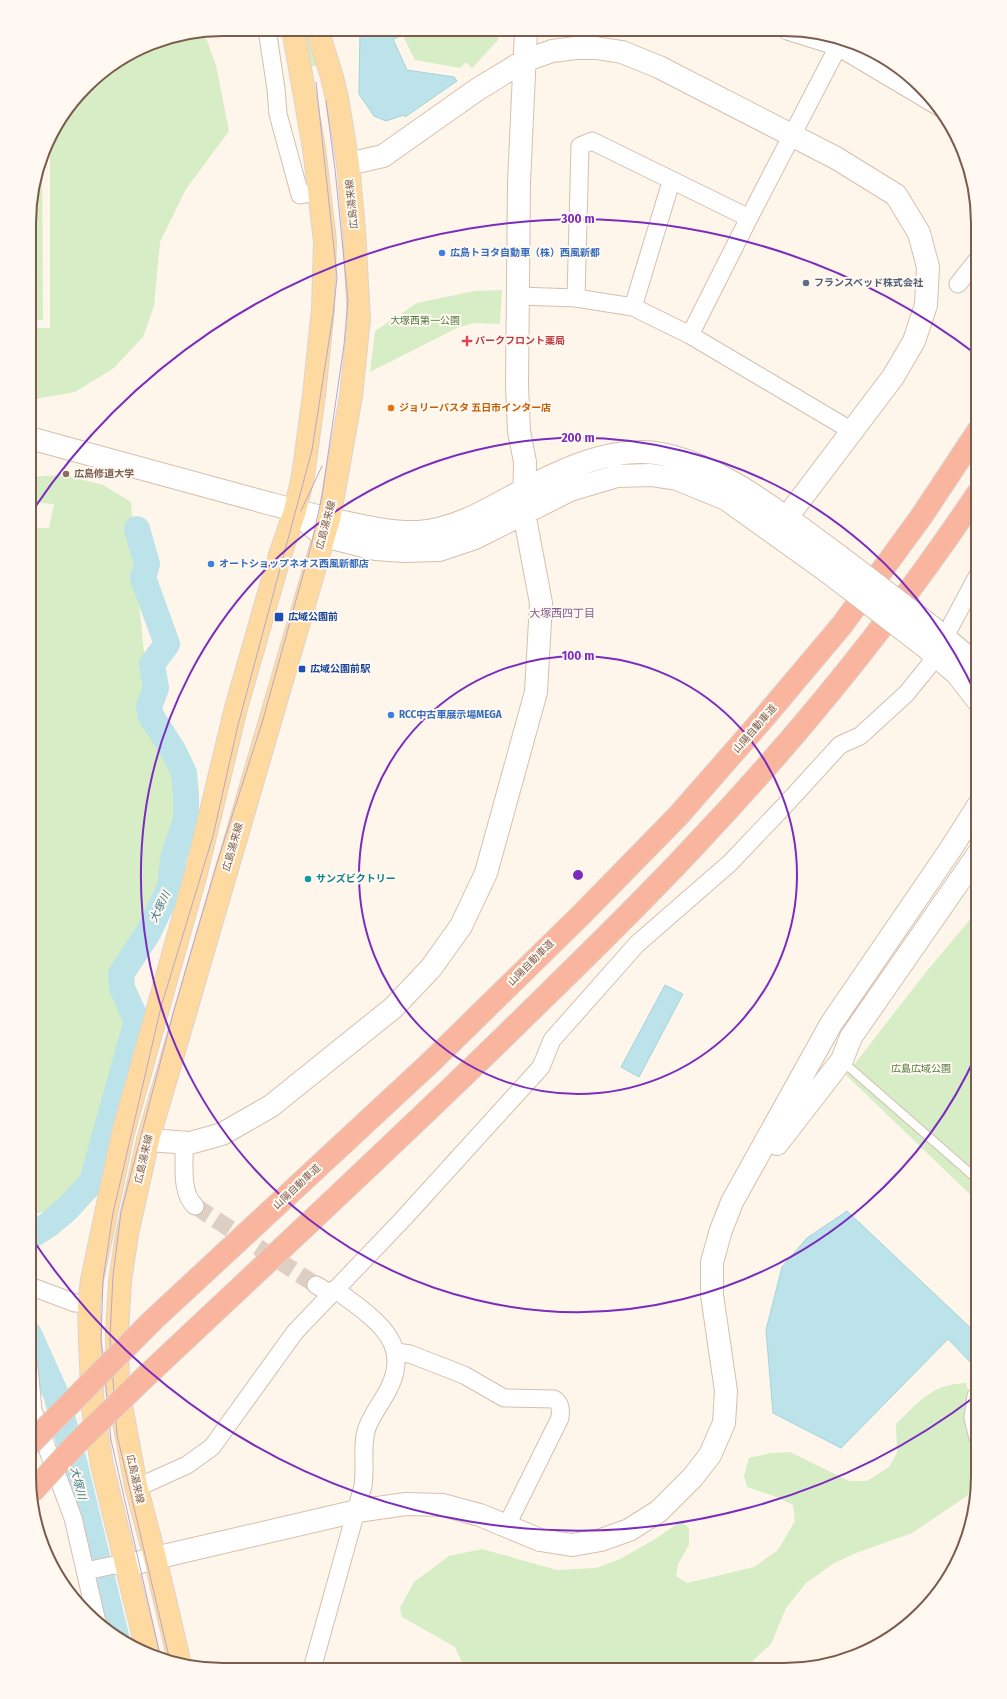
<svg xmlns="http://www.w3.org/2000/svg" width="1007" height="1699" font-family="'Fira Sans','Noto Sans JP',sans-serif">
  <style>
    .green { fill: #d6edc6 }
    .water { fill: #bce3e9; stroke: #a2d3dc }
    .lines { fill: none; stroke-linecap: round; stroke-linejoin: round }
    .river { stroke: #bce3e9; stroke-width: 26 }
    .street-tunnel { stroke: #ddcfc2; stroke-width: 17; stroke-dasharray: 17 8; stroke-linecap: butt }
    .lane-casing { stroke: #d4bfb0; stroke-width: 10 }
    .street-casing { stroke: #d4bfb0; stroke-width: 19 }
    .secondary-casing { stroke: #d7bfad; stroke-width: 24 }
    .primary-casing { stroke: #ddd4d0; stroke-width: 24 }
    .highway-casing { stroke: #ddd4d0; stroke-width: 24 }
    .lane { stroke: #fff; stroke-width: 8 }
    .street { stroke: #fff; stroke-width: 17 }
    .secondary { stroke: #fff; stroke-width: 22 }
    .primary { stroke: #fedaa0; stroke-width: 22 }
    .highway { stroke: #fab59e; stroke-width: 22 }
    .tram { stroke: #b9a6ca; stroke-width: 1 }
    .secondary-bridge-casing { stroke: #d7bfad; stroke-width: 24; stroke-linecap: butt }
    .highway-bridge-casing { stroke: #ddd4d0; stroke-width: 24; stroke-linecap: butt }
    .secondary-bridge { stroke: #fff; stroke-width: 22 }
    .highway-bridge { stroke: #fab59e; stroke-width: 22 }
    .ring { fill: none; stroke: #7b2cbf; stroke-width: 2 }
    .shop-dot { fill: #3f7fe0; stroke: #fff9f1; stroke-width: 1.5 }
    .service-dot { fill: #5c6f8a; stroke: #fff9f1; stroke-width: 1.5 }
    .health-dot { fill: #e0444e; stroke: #fff9f1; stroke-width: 1.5 }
    .food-dot { fill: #e8710a; stroke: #fff9f1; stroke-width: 1.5 }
    .education-dot { fill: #8d6e63; stroke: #fff9f1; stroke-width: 1.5 }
    .transit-dot { fill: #1a4fb4; stroke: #fff9f1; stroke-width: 1.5 }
    .culture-dot { fill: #0f9aa8; stroke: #fff9f1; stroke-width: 1.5 }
    .labels { text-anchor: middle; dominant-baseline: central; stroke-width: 4; stroke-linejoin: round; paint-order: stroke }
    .street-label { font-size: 10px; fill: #7b5b4b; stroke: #fff9f1 }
    .shop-label { font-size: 10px; font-weight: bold; fill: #366cbe; stroke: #fff9f1; text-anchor: start }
    .service-label { font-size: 10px; font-weight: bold; fill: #4e5e75; stroke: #fff9f1; text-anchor: start }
    .park-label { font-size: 10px; fill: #517a3f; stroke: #fff9f1 }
    .health-label { font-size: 10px; font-weight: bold; fill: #be3a42; stroke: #fff9f1; text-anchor: start }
    .food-label { font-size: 10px; font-weight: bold; fill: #c56008; stroke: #fff9f1; text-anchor: start }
    .education-label { font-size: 10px; font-weight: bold; fill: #785e54; stroke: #fff9f1; text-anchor: start }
    .transit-label { font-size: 10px; font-weight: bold; fill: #164399; stroke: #fff9f1; text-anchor: start }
    .culture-label { font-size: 10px; font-weight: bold; fill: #0d838f; stroke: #fff9f1; text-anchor: start }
    .neighbourhood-label { font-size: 11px; fill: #846396; stroke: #fff9f1 }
    .water-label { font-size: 11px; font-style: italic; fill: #3f7c87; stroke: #fff9f1 }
    .rim { fill: none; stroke: #7b5b4b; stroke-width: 2 }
    .centre { fill: #7b2cbf; stroke: #fff9f1; stroke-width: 2 }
    .ring-label { font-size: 12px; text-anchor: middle; font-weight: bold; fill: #7b2cbf; stroke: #fff9f1; stroke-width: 4; stroke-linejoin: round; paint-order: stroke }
  </style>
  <rect width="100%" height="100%" fill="#fef6ea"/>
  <!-- green -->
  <path class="green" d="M302,29H309L318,65L307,68Z
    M400,30H502L497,41L472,68L466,62L460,68L415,60Z
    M204,33L216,65L229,131L186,189L160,242L154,306L143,337L114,368L75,392L30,400V328H50V157L43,156L49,137L95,77L149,44Z
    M42,162L43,320H30L31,198Z
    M502,290L500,324L474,323L457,328L370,372L375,331L417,303L474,291Z
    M65,475L103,485L131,502L133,531L142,563L137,582L146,672L147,717L166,747L180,783L179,822L166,862L157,902L113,980L130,1026L107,1111L77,1189L49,1210L29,1216L30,528H49L54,504L30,502V477Z
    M978,910V1202L846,1075L926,972Z
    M966,1383L970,1398L967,1412L977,1459L975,1479L967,1496L912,1533L856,1553L834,1563L806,1583L786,1608L771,1644L743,1670L465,1669L455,1647L402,1617L400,1608L414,1582L449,1556L482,1549L557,1570L596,1568L620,1559L657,1538L681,1521L689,1528V1545L678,1564L676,1576L687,1583L754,1567L778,1550L795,1521L793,1505L774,1496L747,1487L744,1476L749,1458L771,1453L790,1452L849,1481H867L889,1467L897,1453L896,1424C919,1402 932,1384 966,1383Z"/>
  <!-- water -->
  <path class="water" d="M360,29L398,30L401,36L393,39L407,70L454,77L457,81L405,117L404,115L386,121L374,116L359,94Z
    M665,985L683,994L639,1077L621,1067Z
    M847,1211L978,1335V1370L948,1339L841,1448L773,1413L766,1330L782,1267L807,1238Z"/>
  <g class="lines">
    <!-- river -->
    <path class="river" d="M29,1237L48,1225L66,1210L92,1182L135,1027L136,1019L122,988L121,974L148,933L170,887L173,859L186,819V795L184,773L173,750L151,716L149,707L156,688L152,664L167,644L143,578L147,564L137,529
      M29,1334L56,1394L74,1461L116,1636"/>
    <!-- street-tunnel -->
    <path class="street-tunnel" d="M195,1206L316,1285"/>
    <defs>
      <path id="lane" d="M842,1061L978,1180"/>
      <path id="street" d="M267,29L276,89L278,114L300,195L320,191
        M787,31L838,47L939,107
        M958,284L978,259
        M518,296L576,298L633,307L690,335L852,431
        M576,298L580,146L592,141L749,218
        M633,307L671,182
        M690,335L749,218L842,39
        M184,1143C185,1162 180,1193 195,1206
        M316,1285L331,1294
        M29,1288H35L75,1303L89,1304
        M396,1352L410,1354L464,1375L504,1398L554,1399C561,1404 561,1409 560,1418L507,1525
        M29,1368L33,1410L73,1518L97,1622
        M976,1396L973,1418L978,1438
        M136,1486L145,1484L187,1465L212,1447L295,1332L403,1219L541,1067L552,1040L637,944L730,863L787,803L840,745L860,736L906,694L928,667L935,655L978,575
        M86,1571L114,1565L126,1566
        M312,1669L363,1486C366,1467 361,1445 367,1428C372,1414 383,1401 389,1388C414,1339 368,1315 335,1289"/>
      <path id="secondary" d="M348,164L383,156L478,89L524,61L552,51L576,48H596L622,52L659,67L836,158L896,195L919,233L928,267L926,305L914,341L893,377L775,533
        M37,440C109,460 181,480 253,499C279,506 303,513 329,519C358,525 388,533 418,532C459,530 498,503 533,485C567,468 605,451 644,452C709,454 788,519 839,556
        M309,524L324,536L376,549L404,551L439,550L475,538L570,490L617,476L651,475L677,479L726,499L828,572
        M937,631L978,666
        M927,648L957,674L978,701
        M148,1140L190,1143L222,1134L271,1106L393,1008L431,968L461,926L486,873L536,692L541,603L524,513L525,462L519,431L517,385L519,183L526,30
        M777,1144L842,1060L851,1037L978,854
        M126,1566L155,1558L357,1511L406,1504L443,1505L480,1515L540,1540L572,1545L601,1540L629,1530L659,1511L693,1477L710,1455L724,1423L726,1391L712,1295V1262L721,1230L732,1202L831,1024L950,850L978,806"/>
      <path id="primary" d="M148,1655L102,1465L93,1410L90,1343L89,1304L92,1280L123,1133L196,873L236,708L280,555L295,511L303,476L314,395L323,309L325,241L314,148L293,29
        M180,1664L155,1558L136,1486L118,1389L117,1332L120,1281L127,1234L148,1140L329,519L351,396L359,319L354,230L348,164L337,98L332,77L317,29"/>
      <path id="highway" d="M152,1321L432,1061L581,915L678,816L762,720L842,625L921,517L978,431
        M143,1379C265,1264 388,1150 508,1033C572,970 637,908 698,842C800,734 895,617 978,493"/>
    </defs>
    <!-- lane casing -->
    <use href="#lane" class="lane-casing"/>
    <!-- street casing -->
    <use href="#street" class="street-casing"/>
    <!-- secondary casing -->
    <use href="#secondary" class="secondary-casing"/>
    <!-- primary casing -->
    <use href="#primary" class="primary-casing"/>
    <!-- highway casing -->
    <use href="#highway" class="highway-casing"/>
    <!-- lane -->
    <use href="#lane" class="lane"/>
    <!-- street -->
    <use href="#street" class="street"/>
    <!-- secondary -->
    <use href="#secondary" class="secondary"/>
    <!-- primary -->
    <use href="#primary" class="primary"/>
    <!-- highway -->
    <use href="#highway" class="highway"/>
    <!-- tram -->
    <path class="tram" d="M301,511L322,466
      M161,1659L111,1440L101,1339L103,1280L113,1213L161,1007L213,836L238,725L312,450L333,315L337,277L316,82
      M170,1661L117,1435L110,1337L113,1276L121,1212L174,1010L217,863L262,723L311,546L322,496L344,345L348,300L335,169L326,101"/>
    <defs>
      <path id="secondary-bridge" d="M839,556L937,631
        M828,572L927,648"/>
      <path id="highway-bridge" d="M29,1445L152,1321
        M32,1492L77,1443L143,1379"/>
    </defs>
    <!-- secondary-bridge casing -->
    <use href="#secondary-bridge" class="secondary-bridge-casing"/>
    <!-- highway-bridge casing -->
    <use href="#highway-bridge" class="highway-bridge-casing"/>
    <!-- secondary-bridge -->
    <use href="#secondary-bridge" class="secondary-bridge"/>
    <!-- highway-bridge -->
    <use href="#highway-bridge" class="highway-bridge"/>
  </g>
  <!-- distance rings -->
  <g class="ring">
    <circle cx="578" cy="875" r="219"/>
    <path d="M977 1053A437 437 0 1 1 977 697"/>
    <path d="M977 1395A656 656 0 0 1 31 1237M31 513A656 656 0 0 1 977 355"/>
  </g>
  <!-- markers -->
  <g class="shop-dot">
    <circle cx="442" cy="253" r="4"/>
    <circle cx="211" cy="564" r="4"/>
    <circle cx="391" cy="715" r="4"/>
  </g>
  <circle class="service-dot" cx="806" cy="283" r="4"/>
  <path class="health-dot" d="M465 335h4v4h4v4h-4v4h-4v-4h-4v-4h4z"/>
  <circle class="food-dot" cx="391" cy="408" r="4"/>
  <circle class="education-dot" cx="66" cy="474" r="4"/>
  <g class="transit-dot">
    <rect x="274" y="612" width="10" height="10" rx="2"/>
    <rect x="298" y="665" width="8" height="8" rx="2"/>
  </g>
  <circle class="culture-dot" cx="308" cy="879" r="4"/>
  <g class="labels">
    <!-- street labels -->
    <g class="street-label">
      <text transform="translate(352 204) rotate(-96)">広島湯来線</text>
      <text transform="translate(326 525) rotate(-75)">広島湯来線</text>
      <text transform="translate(755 729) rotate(-49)">山陽自動車道</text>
      <text transform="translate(233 847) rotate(-74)">広島湯来線</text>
      <text transform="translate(531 963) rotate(-45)">山陽自動車道</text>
      <text transform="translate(144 1159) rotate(-77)">広島湯来線</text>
      <text transform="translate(297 1187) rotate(-43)">山陽自動車道</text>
      <text transform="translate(135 1479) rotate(78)">広島湯来線</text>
    </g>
    <!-- shop labels -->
    <g class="shop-label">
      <text x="450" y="253">広島トヨタ自動車（株）西風新都</text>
      <text x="219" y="564">オートショップネオス西風新都店</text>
      <text x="399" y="715">RCC中古車展示場MEGA</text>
    </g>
    <!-- service labels -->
    <g class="service-label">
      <text x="814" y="283">フランスベッド株式会社</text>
    </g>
    <!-- park labels -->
    <g class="park-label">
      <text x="425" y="321">大塚西第一公園</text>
      <text x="921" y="1069">広島広域公園</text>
    </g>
    <!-- health labels -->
    <g class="health-label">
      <text x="475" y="341">パークフロント薬局</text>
    </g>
    <!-- food labels -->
    <g class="food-label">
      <text x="399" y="408">ジョリーパスタ 五日市インター店</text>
    </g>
    <!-- education labels -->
    <g class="education-label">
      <text x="74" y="474">広島修道大学</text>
    </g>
    <!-- transit labels -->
    <g class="transit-label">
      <text x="288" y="617">広域公園前</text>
      <text x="310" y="669">広域公園前駅</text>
    </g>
    <!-- culture labels -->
    <g class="culture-label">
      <text x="316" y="879">サンズビクトリー</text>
    </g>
    <!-- neighbourhood labels -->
    <g class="neighbourhood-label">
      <text x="562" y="613">大塚西四丁目</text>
    </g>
    <!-- water labels -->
    <g class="water-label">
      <text transform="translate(160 907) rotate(-64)">大塚川</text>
      <text transform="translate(78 1483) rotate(76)">大塚川</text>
    </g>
  </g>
  <!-- crop -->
  <path d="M0 0H1007V1699H0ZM223 36H784A187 187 0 0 1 971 223V1476A187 187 0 0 1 784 1663H223A187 187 0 0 1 36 1476V223A187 187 0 0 1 223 36Z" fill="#fff9f1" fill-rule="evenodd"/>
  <path class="rim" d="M223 36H784A187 187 0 0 1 971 223V1476A187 187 0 0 1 784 1663H223A187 187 0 0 1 36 1476V223A187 187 0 0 1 223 36Z"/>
  <circle cx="578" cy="875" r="6" class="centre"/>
  <g class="ring-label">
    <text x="578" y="223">300 m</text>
    <text x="578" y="442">200 m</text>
    <text x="578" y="660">100 m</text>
  </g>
</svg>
